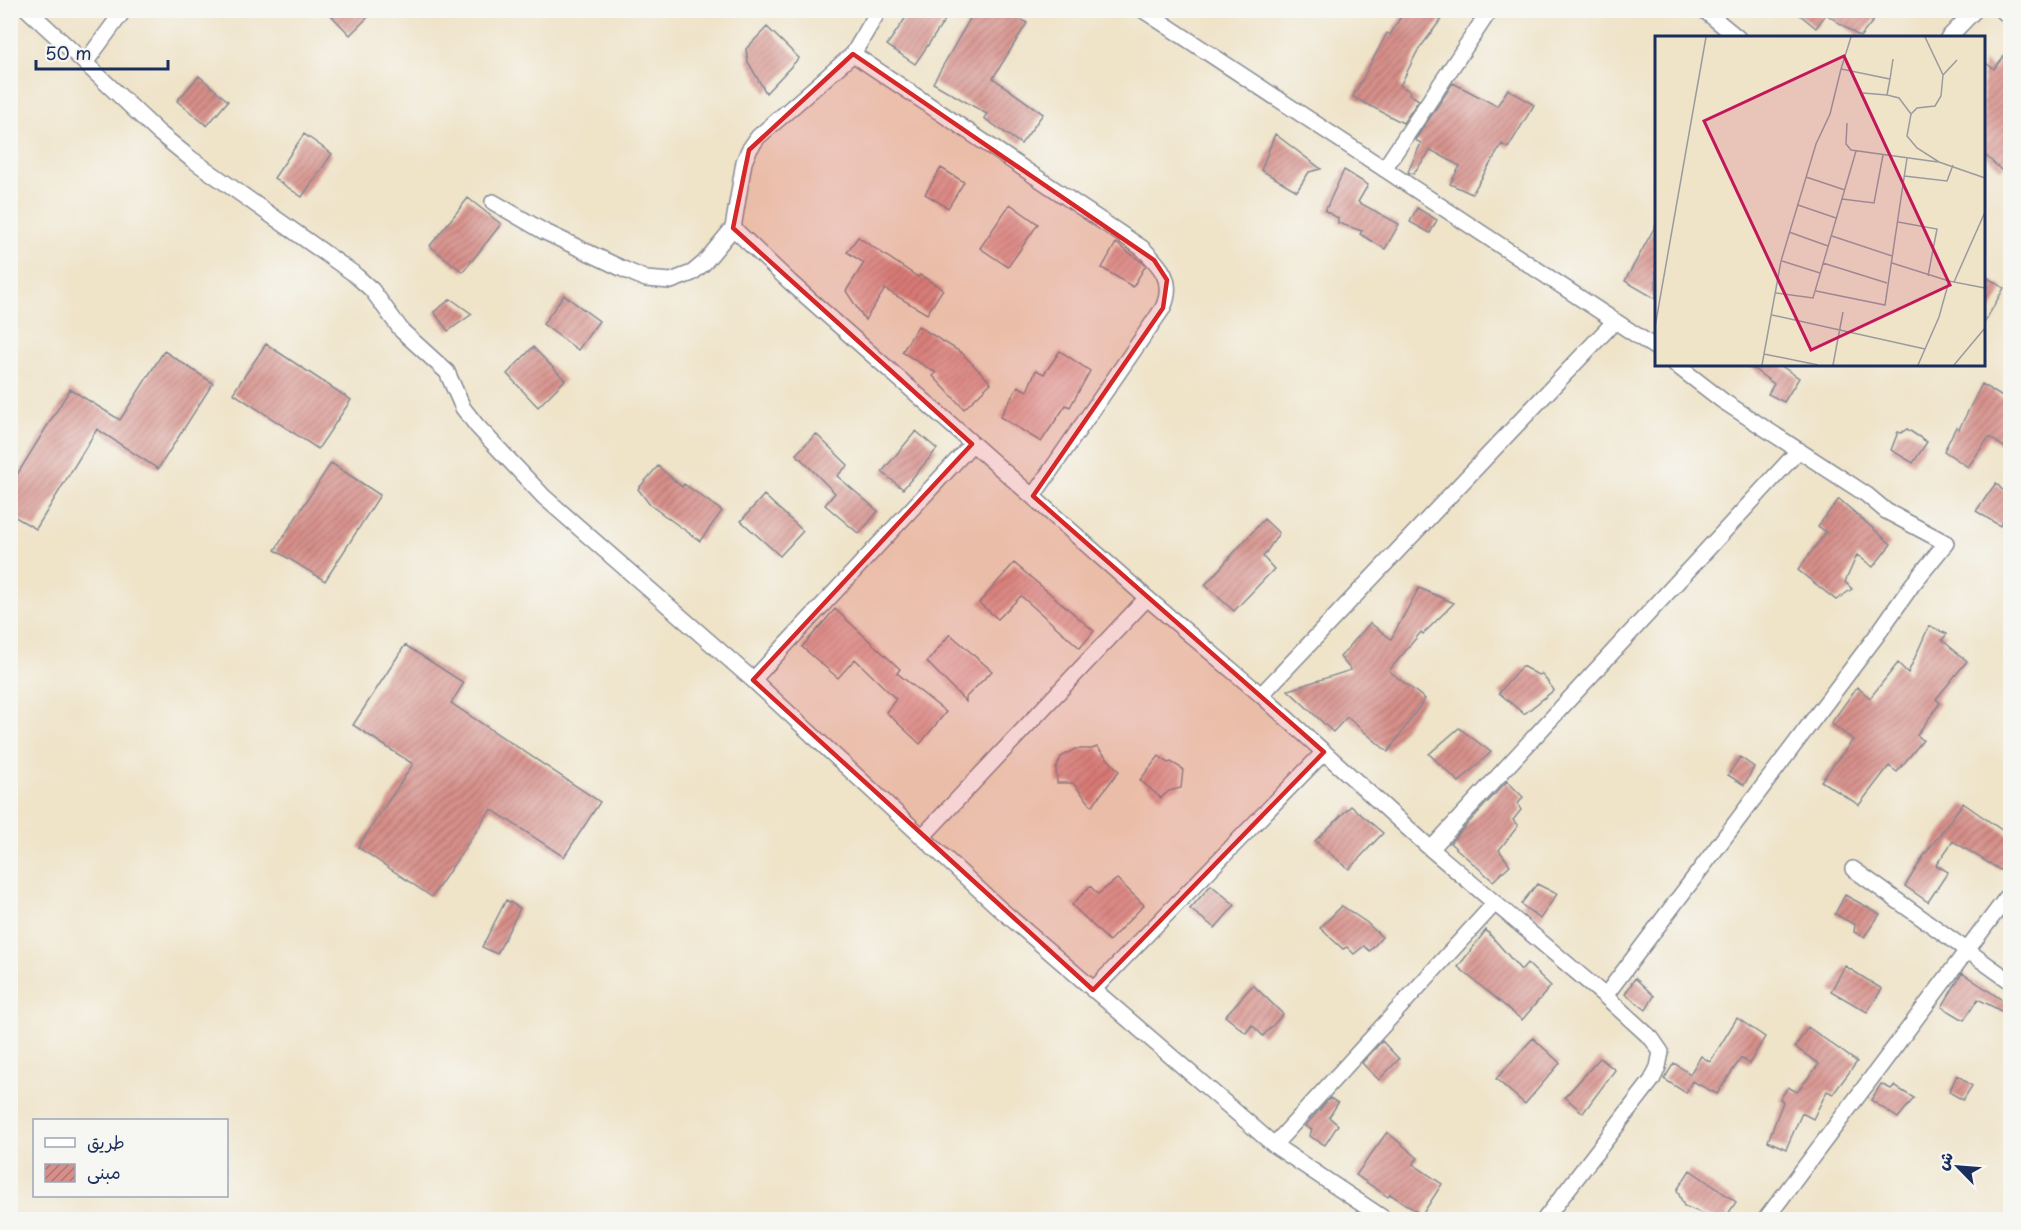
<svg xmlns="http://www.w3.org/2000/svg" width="2021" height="1230" font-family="'Playpen Sans','Playpen Sans Arabic',sans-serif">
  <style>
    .building { fill: url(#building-hatch) }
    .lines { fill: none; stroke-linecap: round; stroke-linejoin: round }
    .minor-casing { stroke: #858993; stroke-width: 18 }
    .minor { stroke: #fff; stroke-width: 15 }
    .marked { fill: #d62828; fill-opacity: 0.2; stroke: #d62828; stroke-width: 4.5; stroke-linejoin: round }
    .inset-road { fill: none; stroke: #9a9b9e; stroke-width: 1.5 }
    .view { fill: #c2185b; fill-opacity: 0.15; stroke: #c2185b; stroke-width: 3 }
    .inset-edge { fill: none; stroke: #1b2f5e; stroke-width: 3 }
  </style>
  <defs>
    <pattern id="building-hatch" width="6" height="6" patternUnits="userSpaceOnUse" patternTransform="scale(1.5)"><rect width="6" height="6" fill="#d78f89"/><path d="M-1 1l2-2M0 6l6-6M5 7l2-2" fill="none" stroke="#ae7573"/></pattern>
  </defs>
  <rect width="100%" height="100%" fill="#f6f6f2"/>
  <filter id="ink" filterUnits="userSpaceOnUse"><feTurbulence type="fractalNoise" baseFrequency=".0167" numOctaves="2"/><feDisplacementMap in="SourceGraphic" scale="12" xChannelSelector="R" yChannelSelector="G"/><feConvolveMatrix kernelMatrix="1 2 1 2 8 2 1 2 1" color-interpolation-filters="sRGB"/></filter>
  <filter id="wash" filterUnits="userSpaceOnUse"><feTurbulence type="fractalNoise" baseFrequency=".008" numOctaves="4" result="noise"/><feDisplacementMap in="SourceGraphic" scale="24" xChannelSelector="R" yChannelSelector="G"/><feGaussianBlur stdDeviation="1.35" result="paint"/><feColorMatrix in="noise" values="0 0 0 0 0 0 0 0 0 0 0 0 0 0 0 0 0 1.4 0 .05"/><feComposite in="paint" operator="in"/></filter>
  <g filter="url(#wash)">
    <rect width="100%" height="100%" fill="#efe3c8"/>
    <g id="blocks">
      <!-- building -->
      <path class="building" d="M326,10H375L350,35Z
        M911,10H952L915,64L887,45Z
        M975,10H1006L1027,23L993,78L1043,114L1021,144L984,118L987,114L933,83Z
        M1405,10H1448L1417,52L1400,86L1410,91L1409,94L1419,100L1403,123L1353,97L1387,33L1390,35Z
        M1794,10H1882L1860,37L1826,14L1816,28Z
        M767,27L799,58L766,93L748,62L746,49Z
        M2010,48V109L2004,116L2010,121V159L2001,170L1983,153V61L1994,69Z
        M199,76L228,101L207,126L177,101Z
        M1453,83L1497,106L1508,89L1534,105L1508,148L1502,144L1472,194L1450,184L1460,166L1431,150L1413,174L1408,172L1421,143L1415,140Z
        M304,134L332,154L302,197L274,178Z
        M1275,134L1321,169L1309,172L1297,191L1261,170Z
        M941,168L964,182L948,208L925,194Z
        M1344,170L1368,185L1358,202L1399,224L1385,249L1360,234L1362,231L1338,223V218L1325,211Z
        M468,198L501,224L463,272L430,246Z
        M1010,204L1038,224L1008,267L980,248Z
        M1417,208L1437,220L1430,233L1410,222Z
        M1656,225V299L1625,281Z
        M858,237L918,277L920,275L943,289L927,314L885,289L865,320L846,291L864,263L847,252Z
        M1116,243L1146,265L1133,287L1102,268Z
        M1983,275L2004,288L1983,325Z
        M564,295L599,321L578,350L543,324Z
        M451,299L472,314L448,331L434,312Z
        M918,326L962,353L991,383L964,409L933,376L936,373L902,352Z
        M266,344L351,400L318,449L233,393Z
        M533,347L565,380L538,407L507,374Z
        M164,351L213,383L158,469L97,429L36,529L10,514V486L70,389L120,420Z
        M1060,351L1090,371L1070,407L1066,405L1041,442L1000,417L1018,386L1027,391L1036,370L1044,374Z
        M1747,364H1778L1799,378L1784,402L1768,394L1774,384Z
        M1982,384L2010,402V451L1989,437L1968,467L1944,451L1956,427L1959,429Z
        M1907,429L1927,442L1913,463L1891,450L1898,432L1901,433Z
        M916,431L937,449L903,489L882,472Z
        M816,434L848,465L837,476L878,511L859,534L825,505L835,493L796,454Z
        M331,463L380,495L325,581L275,550Z
        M658,466L682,487L684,484L722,511L700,541L650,505L638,489Z
        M1996,483L2010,498L2007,514L2000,526L1976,511Z
        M764,495L803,531L780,556L741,521Z
        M1839,499L1891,544L1873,567L1857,555L1845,582L1852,589L1836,600L1798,570L1826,532L1818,526Z
        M1264,519L1279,533L1263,557L1274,569L1234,611L1205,585Z
        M1014,563L1094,631L1080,648L1021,596L998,619L979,603Z
        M1419,588L1454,603L1423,634L1421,632L1389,671L1425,699L1388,752L1347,717L1333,732L1288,690L1351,670L1340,657L1370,623L1391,639Z
        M835,609L900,669L897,673L946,712L920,744L886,712L896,699L855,659L838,678L802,647Z
        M1929,626L1947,634L1942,640L1967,661L1936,699L1940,703L1917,735L1923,740L1897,772L1889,766L1859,805L1821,781L1853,740L1831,723L1857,687L1870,698L1898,663L1908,673Z
        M950,634L992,671L966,697V702L927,662Z
        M405,645L464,683L451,703L600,802L564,857L491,809L432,897L358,847L413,764L353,725Z
        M1522,666L1538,675L1542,674L1554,690L1524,714L1499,693Z
        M1459,728L1491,752L1459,782L1429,754Z
        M1097,747L1119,771L1092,806L1073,783H1057L1056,769L1061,757L1075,749H1092Z
        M1159,756L1168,763L1171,762L1183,769L1181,788L1169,791L1161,798L1140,780Z
        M1740,757L1754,767L1744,785L1728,775Z
        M1507,781L1523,797L1518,804L1521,810L1513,820L1518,826L1499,850L1510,865L1493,881L1450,843Z
        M1963,803L2010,836V856L2000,870L1953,841L1936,865L1948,872L1928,902L1905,886L1923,857Z
        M1351,806L1383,833L1349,869L1315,841Z
        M1117,879L1144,905L1109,941L1072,905L1090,886L1098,894Z
        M1537,884L1557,894L1540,919L1521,904Z
        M1211,885L1235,905L1215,928L1190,909Z
        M1845,895L1880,914L1864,937L1854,932L1855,925L1835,914Z
        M506,900L520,908L497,954L482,947Z
        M1342,906L1366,922L1382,937L1370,951L1364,946L1354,954L1347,947L1343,949L1320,928Z
        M1486,930L1521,970L1527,963L1551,986L1522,1020L1458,967Z
        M1845,966L1882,989L1867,1012L1831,991Z
        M1962,973L2008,1004L2003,1012L1978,999L1964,1020L1942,1007Z
        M1635,978L1654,996L1646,1010L1625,994Z
        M1253,985L1283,1014L1263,1036L1252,1025L1246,1033L1225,1016Z
        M1737,1018L1765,1037L1749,1064L1741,1058L1717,1094L1692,1081L1686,1093L1664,1079L1674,1063L1690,1074L1701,1056L1710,1062Z
        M1808,1027L1857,1062L1833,1094L1827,1091L1813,1119L1802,1113L1786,1149L1768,1141L1783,1102L1780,1099L1788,1087L1797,1092L1819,1064L1795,1047Z
        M1533,1038L1560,1063L1525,1104L1496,1079Z
        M1382,1041L1399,1059L1379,1080L1362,1063Z
        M1600,1058L1615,1070L1583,1113L1565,1097Z
        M1957,1075L1972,1086L1963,1100L1949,1092Z
        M1881,1084L1891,1089L1894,1086L1914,1098L1898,1118L1871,1100Z
        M1330,1098L1338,1103L1329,1117L1338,1125L1325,1145L1309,1136L1312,1130L1305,1126Z
        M1387,1132L1418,1158L1413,1164L1442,1184L1422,1215L1390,1194L1388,1197L1356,1175Z
        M1690,1170L1736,1202L1724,1220H1719L1684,1206L1677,1190Z"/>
    </g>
  </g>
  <g filter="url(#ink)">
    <use href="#blocks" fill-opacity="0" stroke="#858993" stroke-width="1.5"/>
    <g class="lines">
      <defs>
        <path id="minor" d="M28,10L85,63L124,10
          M1143,10L1656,348
          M1704,10L1738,38
          M2002,10L2010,18
          M1948,38L1975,10
          M853,54L1142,248C1161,266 1175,281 1163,308L1033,496
          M85,63L158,132L190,158L353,273L372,290L402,331L447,372L463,408L477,426L544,497L753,680L999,908L1274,1145L1386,1220
          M1384,169L1490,10
          M493,202L543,231L623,269L646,279L671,281L692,273L704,263L733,228L744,162L749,150L758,137L853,54L879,10
          M733,228L790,282L1147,598L1261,695L1431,849L1605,996L1652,1039L1661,1052L1658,1067L1652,1080L1544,1220
          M753,680L972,444
          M1261,695L1615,321
          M922,837L1147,598
          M1431,849L1799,450
          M1853,869L2010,981
          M1093,990L1324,752
          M1605,996L1877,635L1912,585L1946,543L1886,511L1867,495L1723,401L1675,364
          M1274,1145L1495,903
          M1765,1220L2010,893"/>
      </defs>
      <!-- minor casing -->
      <use href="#minor" class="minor-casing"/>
      <!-- minor -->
      <use href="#minor" class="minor"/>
    </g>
  </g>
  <!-- marked area -->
  <path class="marked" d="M853,54L1154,260L1167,280L1163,308L1033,496L1324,752L1093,990L753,680L972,444L733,228L749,150Z"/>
  <!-- overview -->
  <g transform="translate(1655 36)">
    <rect width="330" height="330" fill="#efe3c8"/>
    <path class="inset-road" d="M196,1L186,33L235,43L238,23M270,1L288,39L286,60L280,70L262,72L256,78L252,100L262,112L284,126L330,142M288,39L302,24M235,43L232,59L244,62L256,78M208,57L232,59M192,87L191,108L196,114L283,126M249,140L292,145L298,129M151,141L190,154M187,163L219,167L228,119M143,169L181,182M243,186L282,193L273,240M134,196L173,210M177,200L237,220M127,225L165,237M168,227L232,247M237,227L294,245M299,246L330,176M161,255L230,269L252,122M121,257L158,262L201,115M117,279L270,313M0,291L51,1M109,318L163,329M107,329L126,225L161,108L175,78L186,33M178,329L188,276M263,329L284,281L294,245L330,252M299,329L330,292"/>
    <path class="view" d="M189,20L295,249L156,314L49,85Z"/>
    <rect width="330" height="330" class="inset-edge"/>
  </g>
  <!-- margin -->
  <rect width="2021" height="1230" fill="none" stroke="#f6f6f2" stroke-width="36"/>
  <!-- legend -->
  <rect x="33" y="1119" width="195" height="78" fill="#f6f6f2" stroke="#9ea6b7" stroke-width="1.5"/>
  <rect x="45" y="1138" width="30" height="9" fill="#ffffff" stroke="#9ea6b7" stroke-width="1.5"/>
  <text x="87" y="1149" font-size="18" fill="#1b2f5e">طريق</text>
  <rect x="45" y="1164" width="30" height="18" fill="url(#building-hatch)" stroke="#9ea6b7" stroke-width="1.5"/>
  <text x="87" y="1179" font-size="18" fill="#1b2f5e">مبنى</text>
  <!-- north arrow -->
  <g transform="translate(1958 1167) rotate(295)" stroke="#f6f6f2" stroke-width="4.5" paint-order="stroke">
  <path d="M0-4.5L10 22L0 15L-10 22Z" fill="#1b2f5e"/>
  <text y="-9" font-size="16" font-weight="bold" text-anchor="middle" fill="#1b2f5e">ش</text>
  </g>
  <!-- scale -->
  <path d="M36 60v9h132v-9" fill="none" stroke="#1b2f5e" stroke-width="3"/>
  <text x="45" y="60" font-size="18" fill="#1b2f5e" stroke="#f6f6f2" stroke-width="4.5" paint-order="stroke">50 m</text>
</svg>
